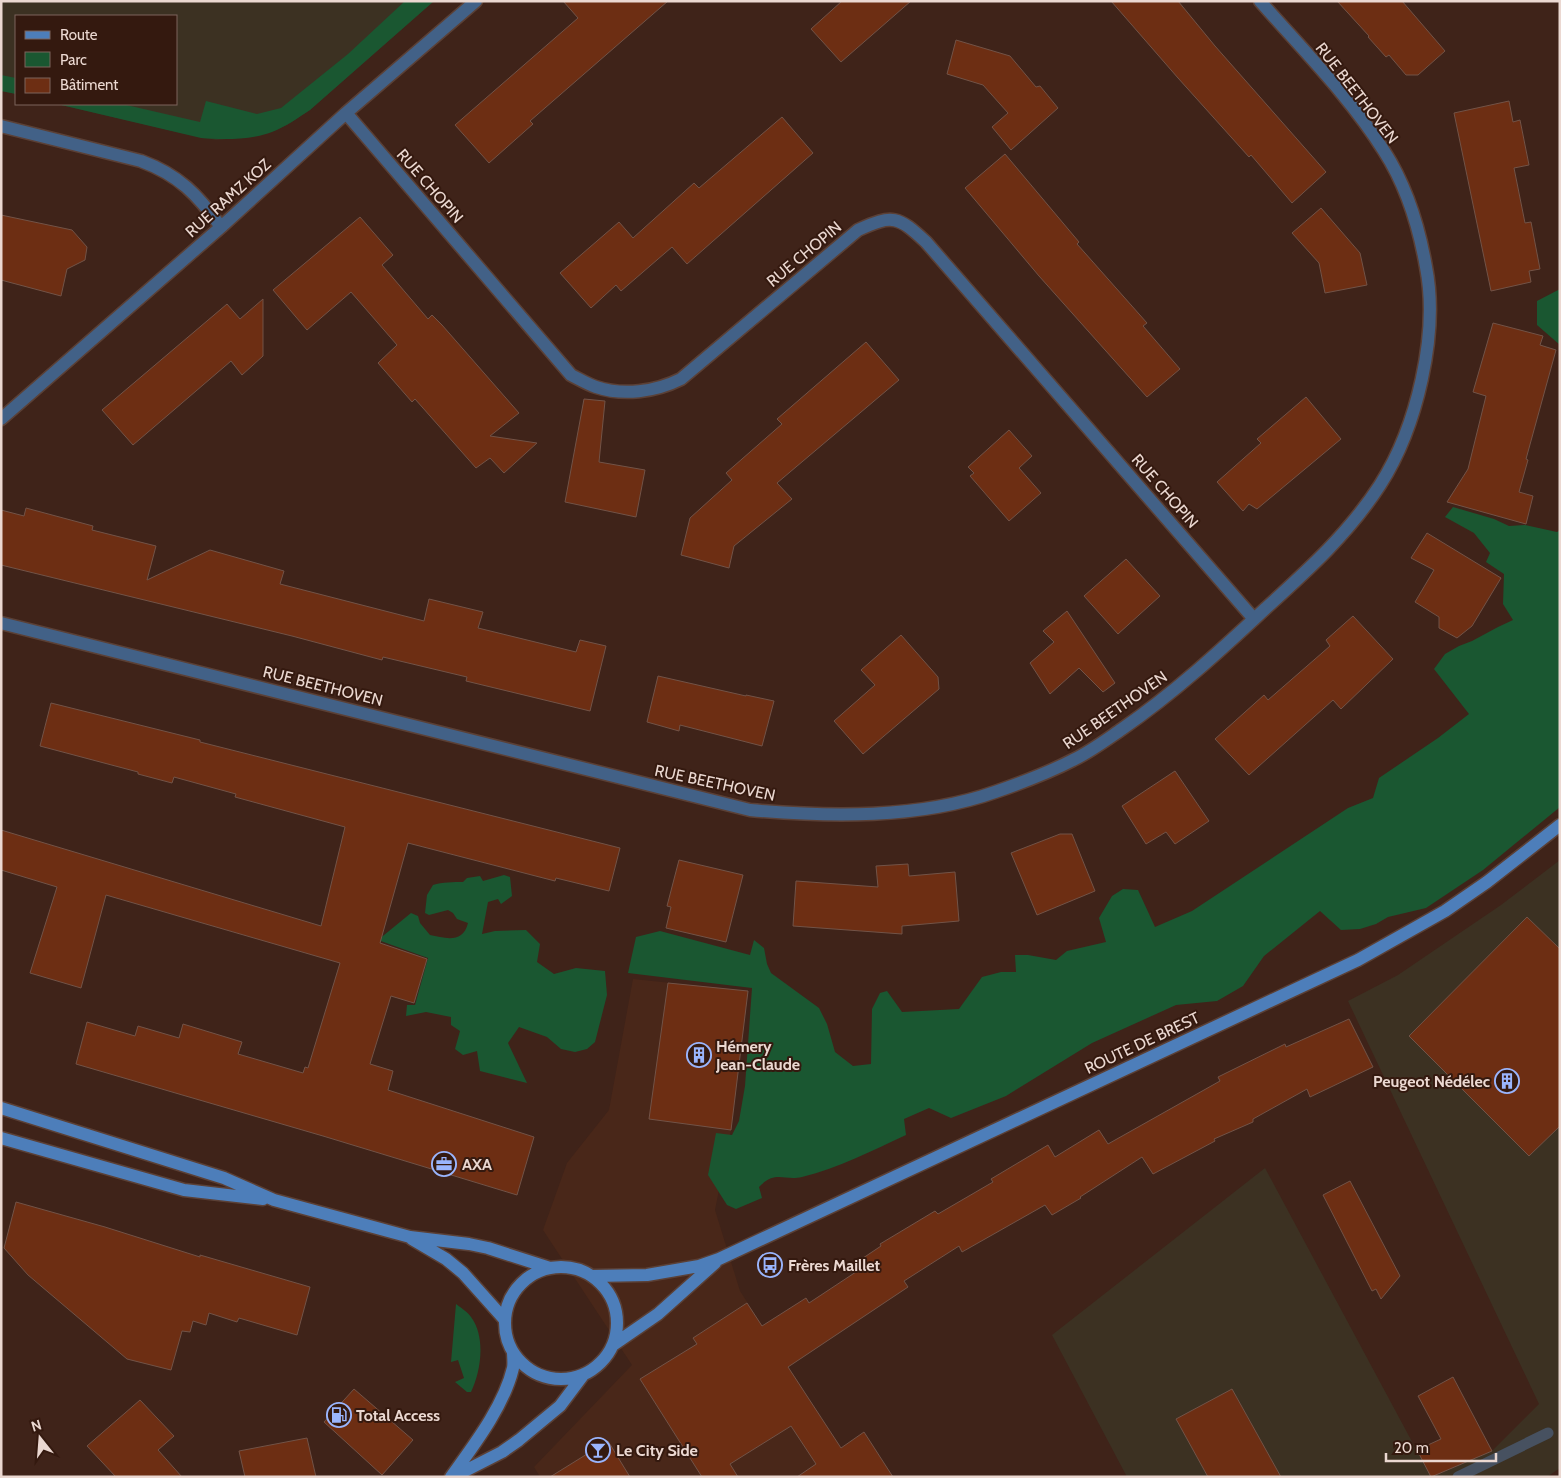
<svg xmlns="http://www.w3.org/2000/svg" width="1561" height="1478" font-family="Cabin,sans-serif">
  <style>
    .commercial { fill: #3c3122 }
    .built { fill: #492719 }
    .green { fill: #1a5731 }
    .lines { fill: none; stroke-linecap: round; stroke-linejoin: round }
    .stream { stroke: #475160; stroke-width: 11 }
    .building { fill: #6d2e13; stroke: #725347 }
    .street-casing { stroke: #5b4036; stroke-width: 15 }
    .secondary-casing { stroke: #5b4036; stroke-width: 15 }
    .street { stroke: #426187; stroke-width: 12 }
    .secondary { stroke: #4d7eba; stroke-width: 12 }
    .labels { text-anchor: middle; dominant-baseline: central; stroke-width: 4; stroke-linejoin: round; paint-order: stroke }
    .street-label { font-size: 16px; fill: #ebd8d1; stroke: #34190f }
    .poi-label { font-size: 16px; font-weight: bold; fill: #ebd8d1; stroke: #34190f; text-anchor: start }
  </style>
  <rect width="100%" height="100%" fill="#3f2319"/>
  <!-- commercial -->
  <path class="commercial" d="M1,1H434L310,110L287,125L271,132L250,137L216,140L177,132L57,104H176V16H16V94L1,91Z
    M1560,860V1468L1547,1477H1432L1492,1451L1539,1404L1348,1001L1398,975L1501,905Z
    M1265,1168L1431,1477H1127L1052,1335Z"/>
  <!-- built -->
  <path class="built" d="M633,979L748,991L731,1130L715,1210L740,1291L859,1477H540L534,1467L632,1365L543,1230L567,1163L609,1110Z"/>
  <!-- green -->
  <path class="green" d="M405,1H434L310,110C298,118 285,127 272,132C251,140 223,140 201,138L57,104H122L200,122L206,101L257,114L281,108L348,54Z
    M1,75L16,78V94L1,91Z
    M1560,289V345L1537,325V301Z
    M1453,507L1494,519L1509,526L1525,525L1557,532L1560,530V807L1483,870L1426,908L1388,917L1376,924L1360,929L1341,930L1320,911L1264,956L1243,986L1217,1001L1176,1005L1092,1043L1006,1096L951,1118L929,1108L904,1119L906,1135C873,1150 839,1168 802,1177C784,1181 775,1170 759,1187L762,1198L736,1209L727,1205L708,1175L716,1133L732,1135L739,1121L745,1086L752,988L628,973L636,937L660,931L750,955L754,940L764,948L767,964L771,973L819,1008L827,1024L835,1052L853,1066L871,1064L872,1009L880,993L887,991L902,1012L959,1009L982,977L1001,972H1016L1015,955H1028L1056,960L1067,951L1106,942L1099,918L1112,896L1123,889L1138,890L1155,927L1192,911L1348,808L1373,798L1379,778L1438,738L1469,714L1434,669L1445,654L1459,646L1472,641L1498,627L1513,620L1503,604L1504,574L1486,562L1490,553L1474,533L1445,517Z
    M504,875L510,877L512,896L501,904L498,899L488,902L482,934L495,931L526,930L540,944L537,962L554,974L576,968L605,971L607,995L595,1042L587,1049L575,1052L561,1049L547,1037L519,1027L508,1043L527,1083L480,1071L477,1051L463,1055L455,1049L460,1031L451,1025V1017L426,1012L406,1016L407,1005H415L428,958L378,940L411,913L418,916L420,923L430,935C445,938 463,944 468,923L457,919L453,913L448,910L429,915L425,913L427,895L433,885C442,882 454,882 463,882L467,878L480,876L483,881Z
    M456,1304C461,1308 468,1312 471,1317C486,1337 481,1371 471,1392H467L455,1382L464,1378L458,1360L451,1362Z"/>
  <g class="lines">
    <!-- stream -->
    <path class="stream" d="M1458,1477L1548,1433"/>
  </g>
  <!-- building -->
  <path class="building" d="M563,1H668L530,121L533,124L489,163L455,125L578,18Z
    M842,1H911L841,62L811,29Z
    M1111,1H1178L1215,46L1326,172L1292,203L1251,155L1249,157L1178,78Z
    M1337,1H1402L1445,51L1418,75H1406L1389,55L1386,57L1368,37L1369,36Z
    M956,40L1010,56L1036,87L1040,86L1058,108L1011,150L992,127L1008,113L983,85L947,74Z
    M1509,101L1513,122L1520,120L1529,165L1514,168L1525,223L1531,222L1540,269L1529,271L1531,282L1491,291L1454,113Z
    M782,117L813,153L687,264L672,247L621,291L616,285L591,308L560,273L619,222L633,238L694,183L699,188Z
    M1005,154L1079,242L1077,244L1147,323L1143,326L1180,369L1147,397L1039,276L965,188Z
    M1321,208L1360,253L1367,285L1325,293L1319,263L1292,233Z
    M1,215L72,230L87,247L85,260L67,269L61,296L1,280Z
    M360,217L393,255L382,265L428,319L432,315L442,325L519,413L490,436L537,443L504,473L490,458L476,468L415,399L412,402L378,363L397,345L351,292L307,330L273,290Z
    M263,299V356L242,375L231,361L133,445L102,410L227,304L240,319Z
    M1493,323L1543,336L1540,345L1556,350L1526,459L1528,460L1519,492L1533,496L1526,524L1447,502L1468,469L1486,396L1473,392Z
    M866,342L899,380L777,483L792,499L734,546L729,568L681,555L690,518L732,480L726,473L782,424L777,419Z
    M1306,397L1341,439L1257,509L1249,504L1243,511L1217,482L1261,443L1257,439Z
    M584,399L605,401L599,462L645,470L636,517L565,502Z
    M1009,430L1032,456L1019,468L1041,493L1009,521L970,476L974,473L968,467Z
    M26,508L93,526L92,530L156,546L147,580L210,550L284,571L280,584L424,621L429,599L483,612L478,628L576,652L580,640L606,646L590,711L466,681L467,677L383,657L382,660L292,636L1,565V510L24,516Z
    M1427,533L1501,578L1472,626L1457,638L1439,628V617L1415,602L1434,570L1411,558Z
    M1126,559L1160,596L1118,634L1084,596Z
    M1067,611L1115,683L1103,692L1079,668L1050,694L1030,663L1054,642L1043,631Z
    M1353,616L1393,659L1341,709L1333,700L1249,775L1215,739L1264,695L1268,700L1330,646L1326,640Z
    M901,635L938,677L939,689L863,754L834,721L875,685L861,670Z
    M658,676L746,696V695L774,701L762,746L680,725L679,731L647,722Z
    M51,703L200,740V742L620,848L609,891L556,878L555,881L408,843L380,943L427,959L414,1003L391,996L370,1064L393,1071L388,1090L534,1137L517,1195L323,1136L76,1064L87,1022L135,1036L138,1026L179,1038L183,1024L242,1042L238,1054L303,1073L305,1067L308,1068L340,963L106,895L81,988L30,973L57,887L1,870V830L321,926L345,827L235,797L236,794L174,777L172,783L138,774V772L40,746Z
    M1175,771L1209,821L1175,844L1166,832L1146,844L1122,806Z
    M1060,834H1072L1095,891L1037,915L1011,853Z
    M679,860L743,875L726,942L666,928L671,907L667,906Z
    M908,864L909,876L955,872L959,921L902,926V934L793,926L796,881L878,887L876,866Z
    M1527,917L1560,949V1126L1529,1156L1409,1036Z
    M668,983L748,991L731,1130L649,1119Z
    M1349,1019L1373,1067L1310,1097L1307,1089L1253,1119V1122L1214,1139L1215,1141L1153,1174L1142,1157L1080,1197L1081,1198L1052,1215L1045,1205L962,1252L959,1246L904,1281L908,1287L788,1367L841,1448L864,1432L893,1477H797L816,1464L791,1426L730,1464L738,1477H702L640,1379L697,1344L693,1338L747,1303L762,1326L806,1298L809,1303L865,1266L860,1260L881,1246L880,1244L935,1211L938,1214L993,1182L991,1179L1048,1145L1055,1157L1099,1130L1108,1144L1220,1081L1218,1077L1285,1044L1286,1047Z
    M1350,1181L1400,1276L1381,1299L1376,1289L1372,1291L1323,1195Z
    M16,1202L105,1227L200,1257V1255L310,1287L297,1335L239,1318L237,1322L209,1313L206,1325L193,1321L190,1332L182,1331L171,1370L127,1359L28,1275L4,1248Z
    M1453,1377L1492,1451L1431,1477L1417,1450L1441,1439L1418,1396Z
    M354,1389L413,1440L382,1475L324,1422Z
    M1232,1389L1281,1477H1208L1176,1419Z
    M140,1400L174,1436L158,1450L182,1477H116L87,1446Z
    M307,1438L316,1477H245L239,1451Z
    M608,1441L630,1477H550Z"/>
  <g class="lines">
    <defs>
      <path id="street" d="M346,113L571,375C579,379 587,384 596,387C623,396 655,392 681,379L858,230C893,214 898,216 926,242L1254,619
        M1,126L141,161C179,175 198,195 221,227
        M1,419L221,227L346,113L476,1
        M1,623L750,810C829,817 919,819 995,792C1021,783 1048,773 1073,760C1090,752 1106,740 1122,729C1174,693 1220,651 1266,608C1308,570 1349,533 1380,485C1417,427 1439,334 1426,267C1419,227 1406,185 1384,151C1351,98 1302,49 1260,1"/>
      <path id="secondary" d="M1,1108L224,1178L274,1200L410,1237L469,1244L488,1248L550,1268
        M1,1138L184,1190L263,1199
        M412,1239L446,1259L463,1273L505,1320
        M505 1323a56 56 0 1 1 112 0a56 56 0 1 1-112 0Z
        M593,1276L647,1275L699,1266L719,1259L1358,960L1445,911L1487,882L1560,825
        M613,1345L658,1314L715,1263
        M451,1477C474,1445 504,1406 513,1368C514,1363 513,1357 513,1352
        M453,1477L502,1452L519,1440L560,1406L584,1374"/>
    </defs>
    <!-- street casing -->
    <use href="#street" class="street-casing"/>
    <!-- secondary casing -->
    <use href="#secondary" class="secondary-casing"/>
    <!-- street -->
    <use href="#street" class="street"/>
    <!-- secondary -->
    <use href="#secondary" class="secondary"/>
  </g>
  <!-- icons -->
  <defs>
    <symbol id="building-ring" viewBox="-11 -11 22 22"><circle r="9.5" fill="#34190f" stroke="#9ab5fd" stroke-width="1.5"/><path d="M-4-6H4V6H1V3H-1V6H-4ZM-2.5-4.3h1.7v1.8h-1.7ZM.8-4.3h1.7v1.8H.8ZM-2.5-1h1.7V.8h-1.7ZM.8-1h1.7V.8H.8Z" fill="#9ab5fd"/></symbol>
    <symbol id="office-ring" viewBox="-11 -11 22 22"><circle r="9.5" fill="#34190f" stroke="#9ab5fd" stroke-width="1.5"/><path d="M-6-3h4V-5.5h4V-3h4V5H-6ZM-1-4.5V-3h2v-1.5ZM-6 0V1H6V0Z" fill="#9ab5fd"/></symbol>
    <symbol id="bus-ring" viewBox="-11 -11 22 22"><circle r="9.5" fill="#34190f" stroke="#9ab5fd" stroke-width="1.5"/><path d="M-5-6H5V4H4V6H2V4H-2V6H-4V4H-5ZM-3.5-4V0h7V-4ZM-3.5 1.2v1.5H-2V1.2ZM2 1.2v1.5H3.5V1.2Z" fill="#9ab5fd"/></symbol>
    <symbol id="fuel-ring" viewBox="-11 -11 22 22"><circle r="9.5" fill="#34190f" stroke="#9ab5fd" stroke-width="1.5"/><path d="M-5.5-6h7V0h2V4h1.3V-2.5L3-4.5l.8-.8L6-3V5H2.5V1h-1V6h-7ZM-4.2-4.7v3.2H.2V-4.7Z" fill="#9ab5fd"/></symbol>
    <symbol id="bar-ring" viewBox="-11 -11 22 22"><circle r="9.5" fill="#34190f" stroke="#9ab5fd" stroke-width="1.5"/><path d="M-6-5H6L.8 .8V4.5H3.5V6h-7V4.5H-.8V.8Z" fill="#9ab5fd"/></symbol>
  </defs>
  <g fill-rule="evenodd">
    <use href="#building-ring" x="685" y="1041" width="28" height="28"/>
    <use href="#building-ring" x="1493" y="1067" width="28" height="28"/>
    <use href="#office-ring" x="430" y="1150" width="28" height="28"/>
    <use href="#bus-ring" x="756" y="1251" width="28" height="28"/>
    <use href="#fuel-ring" x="325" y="1401" width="28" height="28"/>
    <use href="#bar-ring" x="584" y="1436" width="28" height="28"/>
  </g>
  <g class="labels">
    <!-- street labels -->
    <g class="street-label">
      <text transform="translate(1357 93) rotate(52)">RUE BEETHOVEN</text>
      <text transform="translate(430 186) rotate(49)">RUE CHOPIN</text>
      <text transform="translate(228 198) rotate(-42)">RUE RAMZ KOZ</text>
      <text transform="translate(804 254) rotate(-40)">RUE CHOPIN</text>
      <text transform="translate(1165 491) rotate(49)">RUE CHOPIN</text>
      <text transform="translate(323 686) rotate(14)">RUE BEETHOVEN</text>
      <text transform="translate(1115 710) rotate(-35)">RUE BEETHOVEN</text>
      <text transform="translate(715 783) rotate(12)">RUE BEETHOVEN</text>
      <text transform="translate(1142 1043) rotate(-25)">ROUTE DE BREST</text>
    </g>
    <!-- poi labels -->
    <g class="poi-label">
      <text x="716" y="1046">Hémery<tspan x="716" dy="18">Jean-Claude</tspan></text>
      <text x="1490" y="1081" text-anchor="end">Peugeot Nédélec</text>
      <text x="462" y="1164">AXA</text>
      <text x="788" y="1265">Frères Maillet</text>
      <text x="356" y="1415">Total Access</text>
      <text x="616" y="1450">Le City Side</text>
    </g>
  </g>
  <!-- border -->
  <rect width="1561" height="1478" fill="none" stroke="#ebd8d1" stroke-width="5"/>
  <!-- legend -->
  <rect x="15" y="15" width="162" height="90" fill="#34190f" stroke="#7d655d"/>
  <rect x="25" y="31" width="25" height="8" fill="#4d7eba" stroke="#7d655d"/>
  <text x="60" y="40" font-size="15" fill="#ebd8d1">Route</text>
  <rect x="25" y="52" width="25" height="15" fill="#1a5731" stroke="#7d655d"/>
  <text x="60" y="65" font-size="15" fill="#ebd8d1">Parc</text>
  <rect x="25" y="78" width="25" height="15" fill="#6d2e13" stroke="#7d655d"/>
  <text x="60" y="90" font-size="15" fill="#ebd8d1">Bâtiment</text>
  <!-- north arrow -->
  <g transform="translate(40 1438) rotate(343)" stroke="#34190f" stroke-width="4" paint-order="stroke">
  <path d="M0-4L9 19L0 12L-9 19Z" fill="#ebd8d1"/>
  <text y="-8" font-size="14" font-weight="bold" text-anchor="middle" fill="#ebd8d1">N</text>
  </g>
  <!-- scale -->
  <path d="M1386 1453v8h110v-8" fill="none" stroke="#ebd8d1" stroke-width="2.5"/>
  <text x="1394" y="1453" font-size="15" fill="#ebd8d1" stroke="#34190f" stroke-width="4" paint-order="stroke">20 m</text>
</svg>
